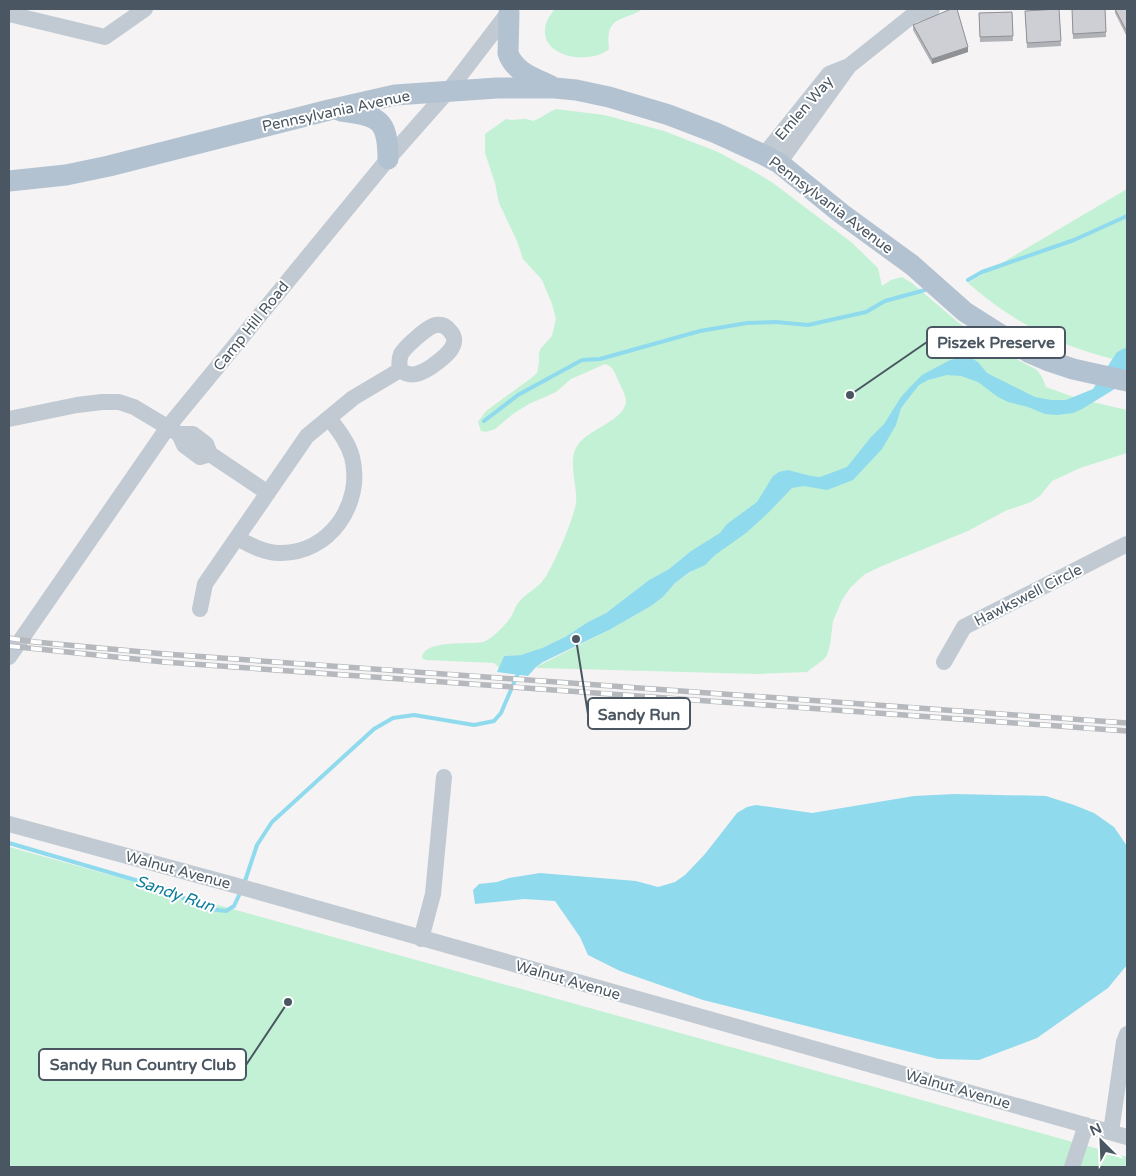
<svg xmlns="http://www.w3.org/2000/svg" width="1136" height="1176" font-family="'Varela Round',sans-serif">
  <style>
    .green { fill: #c3f1d5 }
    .water { fill: #90daee }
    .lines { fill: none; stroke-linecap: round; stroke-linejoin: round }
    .stream { stroke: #90daee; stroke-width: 4 }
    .minor { stroke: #c1cad2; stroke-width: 16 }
    .major { stroke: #b3c2d1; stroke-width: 21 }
    .rail-casing { stroke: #b5b8bd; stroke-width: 5.5 }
    .rail { stroke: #fff; stroke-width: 4; stroke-dasharray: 11; stroke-linecap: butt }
    .wall { fill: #b0b2b7 }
    .shaded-wall { fill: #909195 }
    .building { fill: #cdcfd5; stroke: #909195 }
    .labels { text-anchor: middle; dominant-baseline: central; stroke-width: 4; stroke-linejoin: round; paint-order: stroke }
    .street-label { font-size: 15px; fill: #4a5661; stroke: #fff }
    .water-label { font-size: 16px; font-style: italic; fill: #0c7c9b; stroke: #fff }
    .leader { fill: none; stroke: #4a5661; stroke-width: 2 }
    .callout-dot { fill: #4a5661; stroke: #fff; stroke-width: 2 }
    .callout { fill: #fff; stroke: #4a5661; stroke-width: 2 }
    .callout-label { font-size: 16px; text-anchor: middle; font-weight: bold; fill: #4a5661 }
  </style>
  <rect width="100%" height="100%" fill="#f5f3f3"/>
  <!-- green -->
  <path class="green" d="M555,9H643C622,22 605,15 609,49C593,64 543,59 545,30C545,22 550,15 555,9Z
    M556,109L604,115L664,131L718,152L755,172L773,183L851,242L878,268L882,286L891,280L902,277L912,283L959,323L998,349L1037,370L1042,377L1046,387L1079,399L1127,410V453L1080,468L1052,481L1040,496L1031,502L1005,511L968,531L882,566L865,574L850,588L842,600L833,621L830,645L827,655L824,659L807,672L758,674L538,668L536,667L609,630L651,606L663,597L675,583L697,568L704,544L691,551L669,569L649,580L606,613L588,622L565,637L531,653L521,655L504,656L499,668L494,663L426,660L422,658C423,639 469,645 483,642C493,639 505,625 511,617C514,612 515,607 518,603C524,595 534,590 541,583C551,573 574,518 576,503C578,484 565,457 581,441C592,429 624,419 626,402C626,395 621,387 618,380C615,373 613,366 605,364L571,379L556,392L529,404L513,414L495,429L486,432L481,431L478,422L486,411L530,379L537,373L539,363V353L541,348L552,336L556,319L552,304L542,280L523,259L517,241L499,203L495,183L485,153V134L506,119C516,122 521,116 533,121C541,118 547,113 556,109Z
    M1127,189V362C1066,350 1015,324 968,283Z
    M9,847L1127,1157V1167H9Z"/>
  <!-- water -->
  <path class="water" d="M1127,347V378L1113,390L1082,409L1073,413L1057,415L1045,414L1028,407L1008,402L998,397L978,382L961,376L947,375L928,380L919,385L901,408L896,425L882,449L853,480L827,490L804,486L792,488L768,513L746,533L715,555L705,565L690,572L675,583L663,597L651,606L609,630L543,662L536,667L528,676L497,672L504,656L521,655L542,648L565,637L588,622L606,613L649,580L669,569L691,551L720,533L727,524L757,502L773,476L779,472L788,470L811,476L820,477L847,467L871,437L884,424L901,397L912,385L922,375L950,360L968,356L978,362L987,373L1035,397L1051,400H1066L1093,389L1117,352Z
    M955,794L1046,796L1074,805L1094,813L1114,827L1127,846V965L1108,988L1037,1038L979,1060L938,1059L703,1000L620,971L588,955L580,937L555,901L524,899L475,904L473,890L479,884L497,882L509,878L540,873L636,881L658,887L675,882L685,875L705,854L737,813L747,807L756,805L812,813L914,796Z"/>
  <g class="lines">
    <!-- stream -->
    <path class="stream" d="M968,280L982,272L1074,240L1127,216
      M484,421L518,395L582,360L600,359L700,331L747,323L776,322L808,325L866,312L885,301L925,290
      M9,843L166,889L193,903L210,909L226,911L234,906L241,891
      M244,884L257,845L272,822L374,729L393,718L414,715L474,725L494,721L501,713L519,671"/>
    <!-- minor -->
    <path class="minor" d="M9,14L105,37L145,9
      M764,155L829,74L849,66L913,15L932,9
      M779,163L849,66
      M9,419L77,405L102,402H119L134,407L179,434H193L206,444L210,454L268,493
      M179,434L184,445L200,457L210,454
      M237,538C250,545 264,553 280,553C329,554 364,504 352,457C348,442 338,430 329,418
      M200,609L205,584L307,436L353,398L400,370C411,378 420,374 431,367C442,359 463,345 450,331C447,327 442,324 436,325C428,326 405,347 401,354C399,359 399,364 400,370
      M9,657L168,427L388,159L449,90L511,9
      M944,662L964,627L1127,544
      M9,824L234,885L1127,1137
      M421,939L433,894L444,777
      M1111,1132L1124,1042L1127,1034
      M1072,1167L1086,1125"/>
    <!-- major -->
    <path class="major" d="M509,12L508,53C514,72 535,78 551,86
      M341,111C379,116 388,119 388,159
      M9,181L66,175L109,166L329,110L395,95L497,88H555L576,90L609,97L669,115L716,133L764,155L779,163L842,214L912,265L965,312L1028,352L1049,361L1073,369L1127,381"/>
    <defs>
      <path id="rail" d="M9,638L35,642L165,654L1127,723
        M9,646L164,662L1127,731"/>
    </defs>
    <!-- rail casing -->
    <use href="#rail" class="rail-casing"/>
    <!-- rail -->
    <use href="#rail" class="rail"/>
  </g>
  <!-- wall -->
  <path class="wall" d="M1059,9L1061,46L1027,48L1025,11Z
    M1072,9H1105L1106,37L1073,39Z
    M1115,9H1127V34L1126,35L1115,13Z
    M1012,12L1013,41L980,42L979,13Z
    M913,25L968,52L932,64L913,30Z"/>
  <!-- shaded-wall -->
  <path class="shaded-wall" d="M968,47V52L932,64V59Z"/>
  <!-- building -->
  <path class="building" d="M951,9H957L968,47L932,59L913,25Z
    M1059,9L1061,41L1027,43L1025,11Z
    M1072,9H1105L1106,32L1073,34Z
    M1115,9H1127V29L1126,30Z
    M1012,12L1013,36L980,37L979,13Z"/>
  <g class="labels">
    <!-- street labels -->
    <g class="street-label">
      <text transform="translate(804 108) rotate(-49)">Emlen Way</text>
      <text transform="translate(336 111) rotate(-12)">Pennsylvania Avenue</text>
      <text transform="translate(831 205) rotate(37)">Pennsylvania Avenue</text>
      <text transform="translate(251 326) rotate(-51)">Camp Hill Road</text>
      <text transform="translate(1028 595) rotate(-27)">Hawkswell Circle</text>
      <text transform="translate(178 870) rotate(15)">Walnut Avenue</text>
      <text transform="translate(568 980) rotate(16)">Walnut Avenue</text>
      <text transform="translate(958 1089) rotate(16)">Walnut Avenue</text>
    </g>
    <!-- water labels -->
    <g class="water-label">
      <text transform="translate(175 894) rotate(19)">Sandy Run</text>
    </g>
  </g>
  <!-- callouts -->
  <path class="leader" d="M850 395L927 342M576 639L588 714M288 1002L246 1065"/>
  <g class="callout-dot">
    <circle cx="850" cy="395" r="5"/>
    <circle cx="576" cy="639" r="5"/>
    <circle cx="288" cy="1002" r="5"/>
  </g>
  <g class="callout">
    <rect x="927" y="327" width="138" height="31" rx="5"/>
    <rect x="588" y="698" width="102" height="31" rx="5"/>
    <rect x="39" y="1049" width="207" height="31" rx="5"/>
  </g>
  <g class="callout-label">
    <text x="996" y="348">Piszek Preserve</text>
    <text x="639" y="720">Sandy Run</text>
    <text x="143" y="1070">Sandy Run Country Club</text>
  </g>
  <!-- border -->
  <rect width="1136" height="1176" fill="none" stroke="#4a5661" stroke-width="20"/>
  <!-- north arrow -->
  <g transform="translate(1101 1141) rotate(336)" stroke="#ffffff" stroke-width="4" paint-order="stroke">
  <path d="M0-4L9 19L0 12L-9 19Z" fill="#4a5661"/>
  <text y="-8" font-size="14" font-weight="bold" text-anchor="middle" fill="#4a5661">N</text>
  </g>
</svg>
